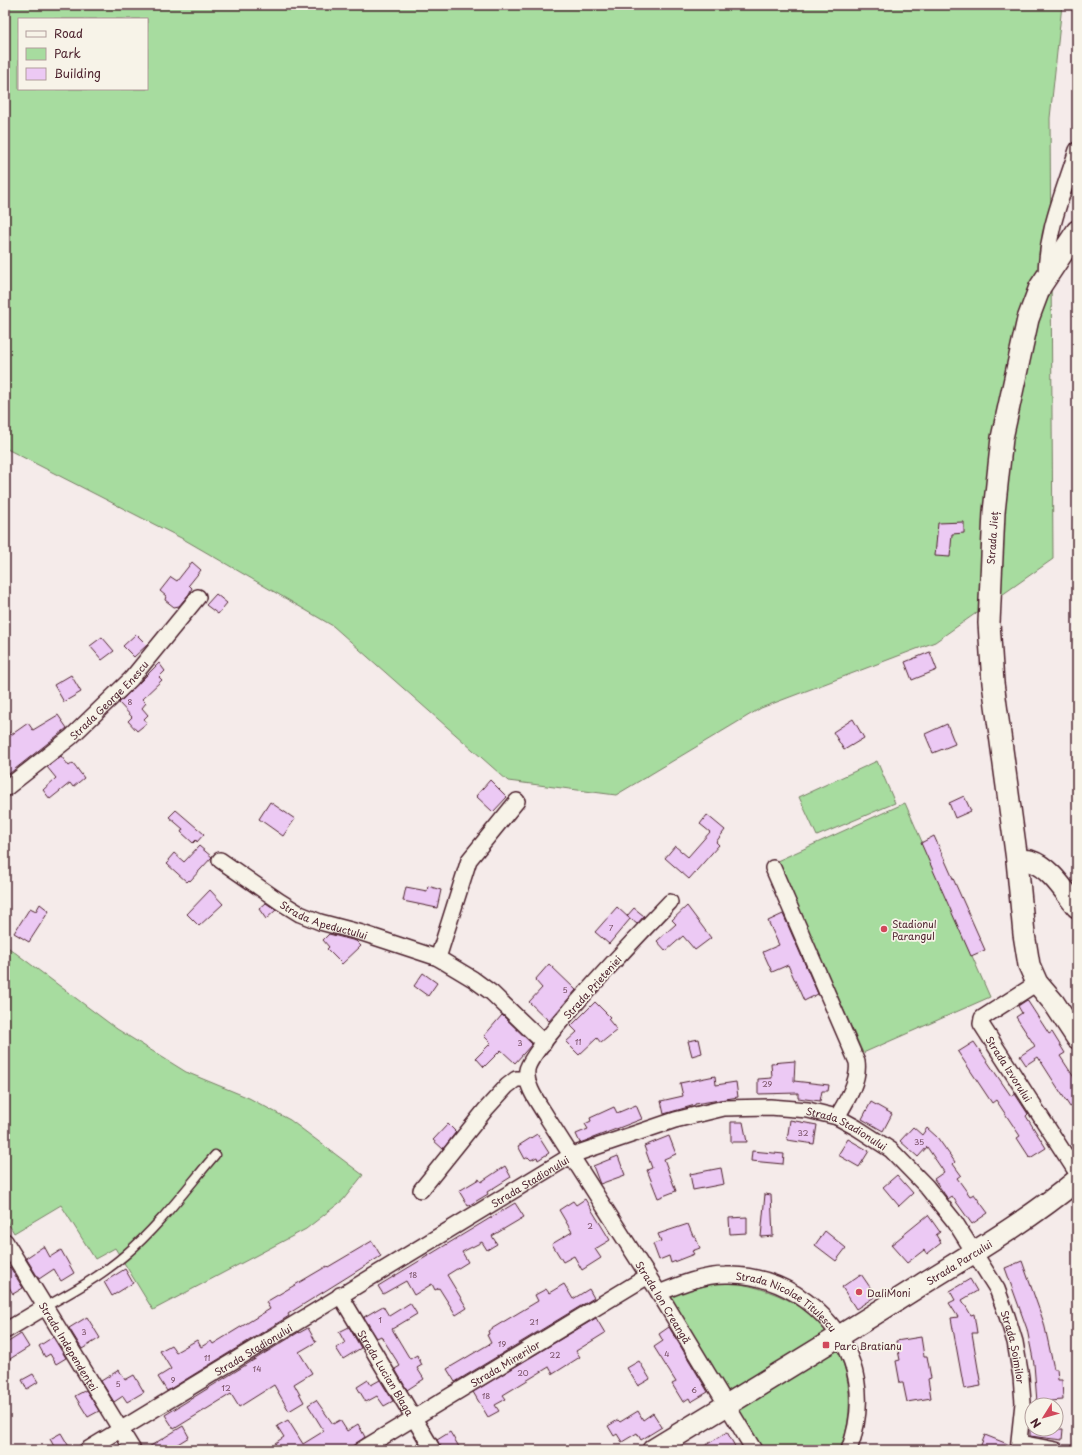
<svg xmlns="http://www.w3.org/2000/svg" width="1082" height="1455" font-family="'Playpen Sans',sans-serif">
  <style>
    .green { fill: #a7dc9f; stroke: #787e65; fill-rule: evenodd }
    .building { fill: #ecc9f4; stroke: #4a1f2b }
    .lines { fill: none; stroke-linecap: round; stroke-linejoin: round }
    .lane-casing { stroke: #4a1f2b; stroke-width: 11 }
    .street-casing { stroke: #4a1f2b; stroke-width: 18 }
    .secondary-casing { stroke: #4a1f2b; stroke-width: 24 }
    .lane { stroke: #f7f3e8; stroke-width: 8 }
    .street { stroke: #f7f3e8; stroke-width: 15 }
    .secondary { stroke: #f7f3e8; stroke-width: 21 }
    .poi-dot { fill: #d1495b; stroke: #f7f3e8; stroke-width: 1.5 }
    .labels { text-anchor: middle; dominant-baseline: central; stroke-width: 3.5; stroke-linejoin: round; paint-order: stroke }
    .number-label { font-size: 8px; fill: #724a5d }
    .street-label { font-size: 10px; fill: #4a1f2b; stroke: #f7f3e8 }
    .poi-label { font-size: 10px; fill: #4a1f2b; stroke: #f7f3e8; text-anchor: start }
  </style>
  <rect width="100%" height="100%" fill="#f5ebea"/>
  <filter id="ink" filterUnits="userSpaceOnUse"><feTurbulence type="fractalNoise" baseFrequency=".025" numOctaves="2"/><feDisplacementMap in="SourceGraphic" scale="8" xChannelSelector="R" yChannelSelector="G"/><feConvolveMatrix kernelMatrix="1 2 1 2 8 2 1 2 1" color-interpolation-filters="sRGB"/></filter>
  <g filter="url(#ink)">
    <!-- green -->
    <path class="green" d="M8,5H1062L1050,118L1053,559L935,642L761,708L616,795L508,781L333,626L185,540L5,448V10ZM19,19H147V89H19Z
      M877,761L895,803L817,836L799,797Z
      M905,803L990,997L863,1053L777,861Z
      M5,945L117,1029L186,1072L249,1098L290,1120L363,1175L343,1200L306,1229L153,1310L115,1248L95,1259L61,1205L14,1233L5,1218Z
      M729,1282C756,1286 782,1294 805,1310C849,1340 859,1404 840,1450H761L667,1296L704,1283Z"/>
    <!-- building -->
    <path class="building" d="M964,522V533L952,534L950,557L935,556L938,523Z
      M192,562L201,570L189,585L192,588L189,594L179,606L174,607L165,600L166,596L160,591L171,577L177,581Z
      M216,594L227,603L218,614L206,605Z
      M136,634L147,645L134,657L123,646Z
      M102,637L114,651L102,660L90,646Z
      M930,652L937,670L912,680L905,662Z
      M159,663L165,671L159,677L162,680L142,699L146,703L142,708L148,715L144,719L147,723L137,731L128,721L132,717L119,703Z
      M71,675L81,692L64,702L54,685Z
      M58,715L67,728L5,777V726L11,735L28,723L33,730Z
      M853,719L864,738L844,750L833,732Z
      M947,724L955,744L933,753L925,734Z
      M61,756L69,766L73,763L84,778L73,787L70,783L50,799L43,790L56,778L47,767Z
      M490,780L507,797L493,812L476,796Z
      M964,796L971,811L955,818L949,803Z
      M270,802L295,819L283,836L259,819Z
      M176,810L204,834L197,842L196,840L193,843L181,832L183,829L169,817Z
      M707,815L725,830L716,842L719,845L689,879L665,858L675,846L688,857L710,832L700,824Z
      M934,836L985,950L971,956L921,843Z
      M199,846L212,857L190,881L189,880L187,882L167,864L169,862L168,860L174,853L184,862Z
      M428,886L441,890L437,908L403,901L406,887L427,891Z
      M210,890L223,904L199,926L187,914Z
      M266,903L276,910L266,919L259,909Z
      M40,904L49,911L29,942L14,933L30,908L36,911Z
      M687,906L711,938L695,950L683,936L666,951L657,941L676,924L672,920Z
      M617,907L630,919L609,944L595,932Z
      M634,908L644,916L637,924L627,916Z
      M783,914L818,994L804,1001L788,965L772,972L763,952L779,945L768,921Z
      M329,934L356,941L361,946L342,964L327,949L329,947L323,940Z
      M549,964L576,990L549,1021L529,1002L542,988L535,980Z
      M423,973L437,983L428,996L414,986Z
      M1027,1000L1049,1034L1052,1032L1065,1053L1060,1056L1077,1082V1103L1070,1107L1038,1057L1026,1065L1020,1056L1035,1046L1016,1017L1022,1013L1018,1006Z
      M595,1002L610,1017L608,1019L617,1030L601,1043L597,1038L579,1055L566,1042L577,1032L571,1026Z
      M502,1015L532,1044L515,1063L501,1050L484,1067L476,1058L491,1043L484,1036Z
      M699,1039L702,1053L692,1056L688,1041Z
      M974,1042L1011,1096L1015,1094L1028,1114L1026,1116L1046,1148L1030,1158L1017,1138L1020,1136L996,1100L992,1103L958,1052Z
      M795,1061L794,1081L829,1085L828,1091H822L820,1101L798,1098V1093L758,1094V1079L772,1078L771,1063Z
      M715,1076L716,1085L736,1082L738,1097L695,1104V1105L664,1114L661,1101L683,1096L680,1083Z
      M871,1102L892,1114L883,1131L862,1119Z
      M636,1105L642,1119L580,1143L576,1134L588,1129L585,1124L591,1121L590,1118L614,1107L617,1113Z
      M790,1120L817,1125L814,1144L787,1140Z
      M731,1122H743L747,1142H731Z
      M448,1124L456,1132L443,1149L433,1140Z
      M913,1127L922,1135L927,1128L937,1137L955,1162L953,1164L961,1175L957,1178L970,1196L974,1194L988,1213L972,1224L952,1196L948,1199L934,1179L944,1172L927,1147L918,1157L900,1141Z
      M537,1134L549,1153L538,1160L537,1157L531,1160L528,1157L525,1159L518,1146Z
      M669,1136L676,1154L664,1159L676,1191L658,1198L647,1170L652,1168L644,1146Z
      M848,1139L869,1151L859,1167L838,1155Z
      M752,1151L784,1154L783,1164L751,1161Z
      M618,1156L625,1175L600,1184L593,1166Z
      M505,1166L511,1177L487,1192L488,1194L468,1206L459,1191L479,1179L481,1182Z
      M721,1168L724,1184L693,1190L690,1174Z
      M897,1175L913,1193L899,1206L883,1187Z
      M765,1194L771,1195L773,1236L761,1237Z
      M585,1199L610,1240L595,1249L601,1258L582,1270L574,1256L563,1262L552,1244L572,1232L559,1210L573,1201L576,1205Z
      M515,1203L524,1217L492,1236L497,1244L487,1250L482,1242L462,1252L468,1262L447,1275L467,1308L456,1315L439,1288L435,1290L432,1284L414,1295L406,1281L383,1294L378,1286Z
      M928,1215L940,1232L936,1235L941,1243L927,1254L924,1250L907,1263L891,1245Z
      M747,1217V1233L730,1234L729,1218Z
      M688,1224L693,1236H695L700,1248L692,1251L694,1254L671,1263L669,1256L659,1260L653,1244L661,1241L658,1234Z
      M825,1231L846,1248L836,1261L815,1245Z
      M372,1241L381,1256L288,1314L289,1316L167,1391L158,1377L171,1369L160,1351L171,1345L176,1352L197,1340L201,1347L211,1341L213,1344L270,1309L266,1302L327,1266L328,1267Z
      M44,1246L50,1257L61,1250L74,1273L61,1281L54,1269L39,1279L26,1258Z
      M1022,1261L1044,1323L1054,1369H1057L1058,1380H1062L1063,1400L1037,1402L1034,1364L1027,1329L1005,1268Z
      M10,1267L23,1288L13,1294L5,1280V1270Z
      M125,1269L133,1283L112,1296L104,1282Z
      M861,1274L876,1296L856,1309L842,1287Z
      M970,1279L977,1291L962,1300L971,1315L974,1314L977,1333H972L981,1386L964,1389L951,1318L958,1317L949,1303L955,1300L950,1291Z
      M564,1284L573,1299L589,1289L594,1298L455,1382L447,1369L491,1343L487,1335L489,1334L488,1331L538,1301L535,1295L546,1289L549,1293Z
      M410,1303L417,1314L392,1329L410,1359L417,1355L422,1365L417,1368L424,1379L407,1390L395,1369L400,1366L381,1336L377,1338L364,1317L383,1306L389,1316Z
      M87,1317L100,1338L82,1349L69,1328Z
      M596,1318L605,1333L576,1351L580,1357L553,1374L549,1367L503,1395L506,1399L495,1405L499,1411L488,1417L473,1392Z
      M349,1327L361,1348L343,1359L336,1348L345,1343L339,1332Z
      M669,1327L708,1392L691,1402L689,1398L683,1402L672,1384L676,1382L654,1347L663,1341L659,1334Z
      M308,1328L316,1342L299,1352L312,1373L294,1384L304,1402L289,1411L274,1385L239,1407L231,1394L174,1429L165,1415L299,1332V1333Z
      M21,1334L29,1347L5,1362V1344Z
      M53,1337L66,1358L56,1364L50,1354L45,1357L39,1346Z
      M921,1337L924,1356H927L931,1378L928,1379L931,1398L907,1402L903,1383H900L896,1361L900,1360L896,1341Z
      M639,1361L650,1379L638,1386L627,1368Z
      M119,1370L125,1380L134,1375L144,1392L127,1402L123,1396L114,1402L101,1381Z
      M33,1374L38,1382L27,1389L22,1380Z
      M368,1380L371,1385L380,1380L393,1401L384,1406L377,1396L366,1402L357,1387Z
      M86,1390L99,1411L88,1417L75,1396Z
      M316,1400L333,1424L340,1420L347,1431L358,1424L365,1437L347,1450H279L275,1443L284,1437L277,1426L288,1420L303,1444L324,1431L308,1405Z
      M638,1411L643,1420L653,1413L662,1427L641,1440L637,1433L622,1442L617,1434L614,1436L608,1426L618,1420L620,1422Z
      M183,1426L189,1437L168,1450H144Z
      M1030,1429H1063L1062,1440L1030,1436Z
      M450,1432L461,1450H442L437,1440Z
      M727,1432L737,1450H698Z
      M61,1433L71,1450H56L50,1439Z
      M985,1435L1010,1445L1009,1450H979Z"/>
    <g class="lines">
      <defs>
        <path id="lane" d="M45,1307C72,1292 101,1276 125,1255C159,1226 186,1189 215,1155"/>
        <g id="street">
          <path d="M1046,278C1046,231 1063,194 1077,150"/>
          <path id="s1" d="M5,789L71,737L131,679L198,597"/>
          <path id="s2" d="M220,860L279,901L300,914L320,922L362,933L438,958L473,979L492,993L544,1043"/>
          <path d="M773,868L857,1062C860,1080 846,1102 837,1117"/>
          <path id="s3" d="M670,902C648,925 529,1049 527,1070C525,1087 540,1105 548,1119L659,1293L754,1450"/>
          <path d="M438,958L469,860L517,801"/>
          <path id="s4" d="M1037,983L982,1018L981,1024L1077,1173"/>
          <path d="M421,1190L486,1109L507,1086L516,1079H527"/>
          <path id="s5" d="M5,1241L133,1450"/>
          <path id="s6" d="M659,1293C681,1284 703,1275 726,1275C751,1274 774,1281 796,1294C851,1329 872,1388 849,1450"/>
          <path id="s7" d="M340,1295L433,1450"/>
          <path d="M5,1331L45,1307"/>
          <path d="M1020,1443L1056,1450"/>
          <path id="s8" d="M87,1450L572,1155L675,1120L724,1108L770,1107L808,1110L837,1117L857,1128L891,1150L926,1186L955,1222L997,1289L1007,1316L1015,1342L1021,1377L1023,1403L1018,1450"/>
          <path id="s9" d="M361,1450L648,1276"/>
        </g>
        <g id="secondary">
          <path d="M1077,231L1040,287L1028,319L1002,438L994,512L989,623L993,683L1017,860L1024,934L1029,965L1037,983L1054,1003L1077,1038"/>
          <path d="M1017,860C1021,861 1026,860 1030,861C1050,867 1065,892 1077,907"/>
          <path id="s10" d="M653,1450C743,1395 833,1341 921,1285C974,1252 1029,1220 1077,1180"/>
        </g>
      </defs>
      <!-- lane casing -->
      <use href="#lane" class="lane-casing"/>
      <!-- street casing -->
      <use href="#street" class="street-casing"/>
      <!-- secondary casing -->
      <use href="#secondary" class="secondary-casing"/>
      <!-- lane -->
      <use href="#lane" class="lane"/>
      <!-- street -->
      <use href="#street" class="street"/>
      <!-- secondary -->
      <use href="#secondary" class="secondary"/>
    </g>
  </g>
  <!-- markers -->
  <g class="poi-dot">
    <circle cx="884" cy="929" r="4"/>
    <circle cx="859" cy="1292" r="4"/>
    <rect x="822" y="1341" width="8" height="8" rx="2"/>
  </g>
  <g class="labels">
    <!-- number labels -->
    <g class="number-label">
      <text x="130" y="702">8</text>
      <text x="611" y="928">7</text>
      <text x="565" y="990">5</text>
      <text x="578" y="1042">11</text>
      <text x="520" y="1043">3</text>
      <text x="767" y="1084">29</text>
      <text x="803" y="1133">32</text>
      <text x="919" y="1142">35</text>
      <text x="590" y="1226">2</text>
      <text x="413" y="1275">18</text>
      <text x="380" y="1320">1</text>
      <text x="534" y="1322">21</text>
      <text x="84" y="1332">3</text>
      <text x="502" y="1344">19</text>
      <text x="667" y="1354">4</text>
      <text x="555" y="1355">22</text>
      <text x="207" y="1358">11</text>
      <text x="257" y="1369">14</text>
      <text x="523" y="1373">20</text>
      <text x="173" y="1380">9</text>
      <text x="118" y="1384">5</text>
      <text x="226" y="1388">12</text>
      <text x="694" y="1390">6</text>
      <text x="486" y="1396">18</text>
    </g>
    <!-- street labels -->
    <g class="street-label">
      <text transform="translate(992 538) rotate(-86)">Strada Jieț</text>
      <text stroke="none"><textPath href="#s1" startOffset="137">Strada George Enescu</textPath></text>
      <text stroke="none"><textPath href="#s2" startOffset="121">Strada Apeductului</textPath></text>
      <text transform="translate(592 987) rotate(-48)">Strada Prieteniei</text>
      <text stroke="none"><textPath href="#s4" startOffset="124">Strada Izvorului</textPath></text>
      <text stroke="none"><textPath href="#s8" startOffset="854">Strada Stadionului</textPath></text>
      <text stroke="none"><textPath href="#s8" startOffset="518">Strada Stadionului</textPath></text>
      <text stroke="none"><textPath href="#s10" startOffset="359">Strada Parcului</textPath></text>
      <text stroke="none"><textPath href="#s3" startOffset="492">Strada Ion Creangă</textPath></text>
      <text stroke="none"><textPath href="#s6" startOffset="138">Strada Nicolae Titulescu</textPath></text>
      <text stroke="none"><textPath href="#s5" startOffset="123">Strada Independenței</textPath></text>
      <text stroke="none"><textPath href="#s8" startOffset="1140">Strada Șoimilor</textPath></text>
      <text stroke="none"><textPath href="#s8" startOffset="194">Strada Stadionului</textPath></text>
      <text stroke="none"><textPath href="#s9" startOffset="168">Strada Minerilor</textPath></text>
      <text stroke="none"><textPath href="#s7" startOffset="90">Strada Lucian Blaga</textPath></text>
    </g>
    <!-- poi labels -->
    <g class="poi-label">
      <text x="892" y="923">Stadionul<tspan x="892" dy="12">Parangul</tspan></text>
      <text x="867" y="1292">DaliMoni</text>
      <text x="834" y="1345">Parc Bratianu</text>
    </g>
  </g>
  <!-- margin -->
  <rect width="1082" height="1455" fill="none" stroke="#f7f3e8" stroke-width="20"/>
  <rect x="10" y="10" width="1062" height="1435" fill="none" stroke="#4a1f2b" stroke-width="1.5" filter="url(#ink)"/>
  <!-- legend -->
  <rect x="18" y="18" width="130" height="72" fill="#f7f3e8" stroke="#b29e9c"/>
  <rect x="26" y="31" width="20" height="6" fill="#f7f3e8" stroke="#b29e9c"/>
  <text x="54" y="38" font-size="12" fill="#4a1f2b">Road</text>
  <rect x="26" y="48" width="20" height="12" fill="#a7dc9f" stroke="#b29e9c"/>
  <text x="54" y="58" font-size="12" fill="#4a1f2b">Park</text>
  <rect x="26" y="68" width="20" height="12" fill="#ecc9f4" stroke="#b29e9c"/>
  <text x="54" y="78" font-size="12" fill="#4a1f2b">Building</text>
  <!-- north arrow -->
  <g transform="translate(1044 1417) rotate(233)"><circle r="19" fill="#f7f3e8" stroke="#b29e9c"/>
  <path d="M0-3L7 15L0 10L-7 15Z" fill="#d1495b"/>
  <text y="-6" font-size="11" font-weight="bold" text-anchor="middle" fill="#4a1f2b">N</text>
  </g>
</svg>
